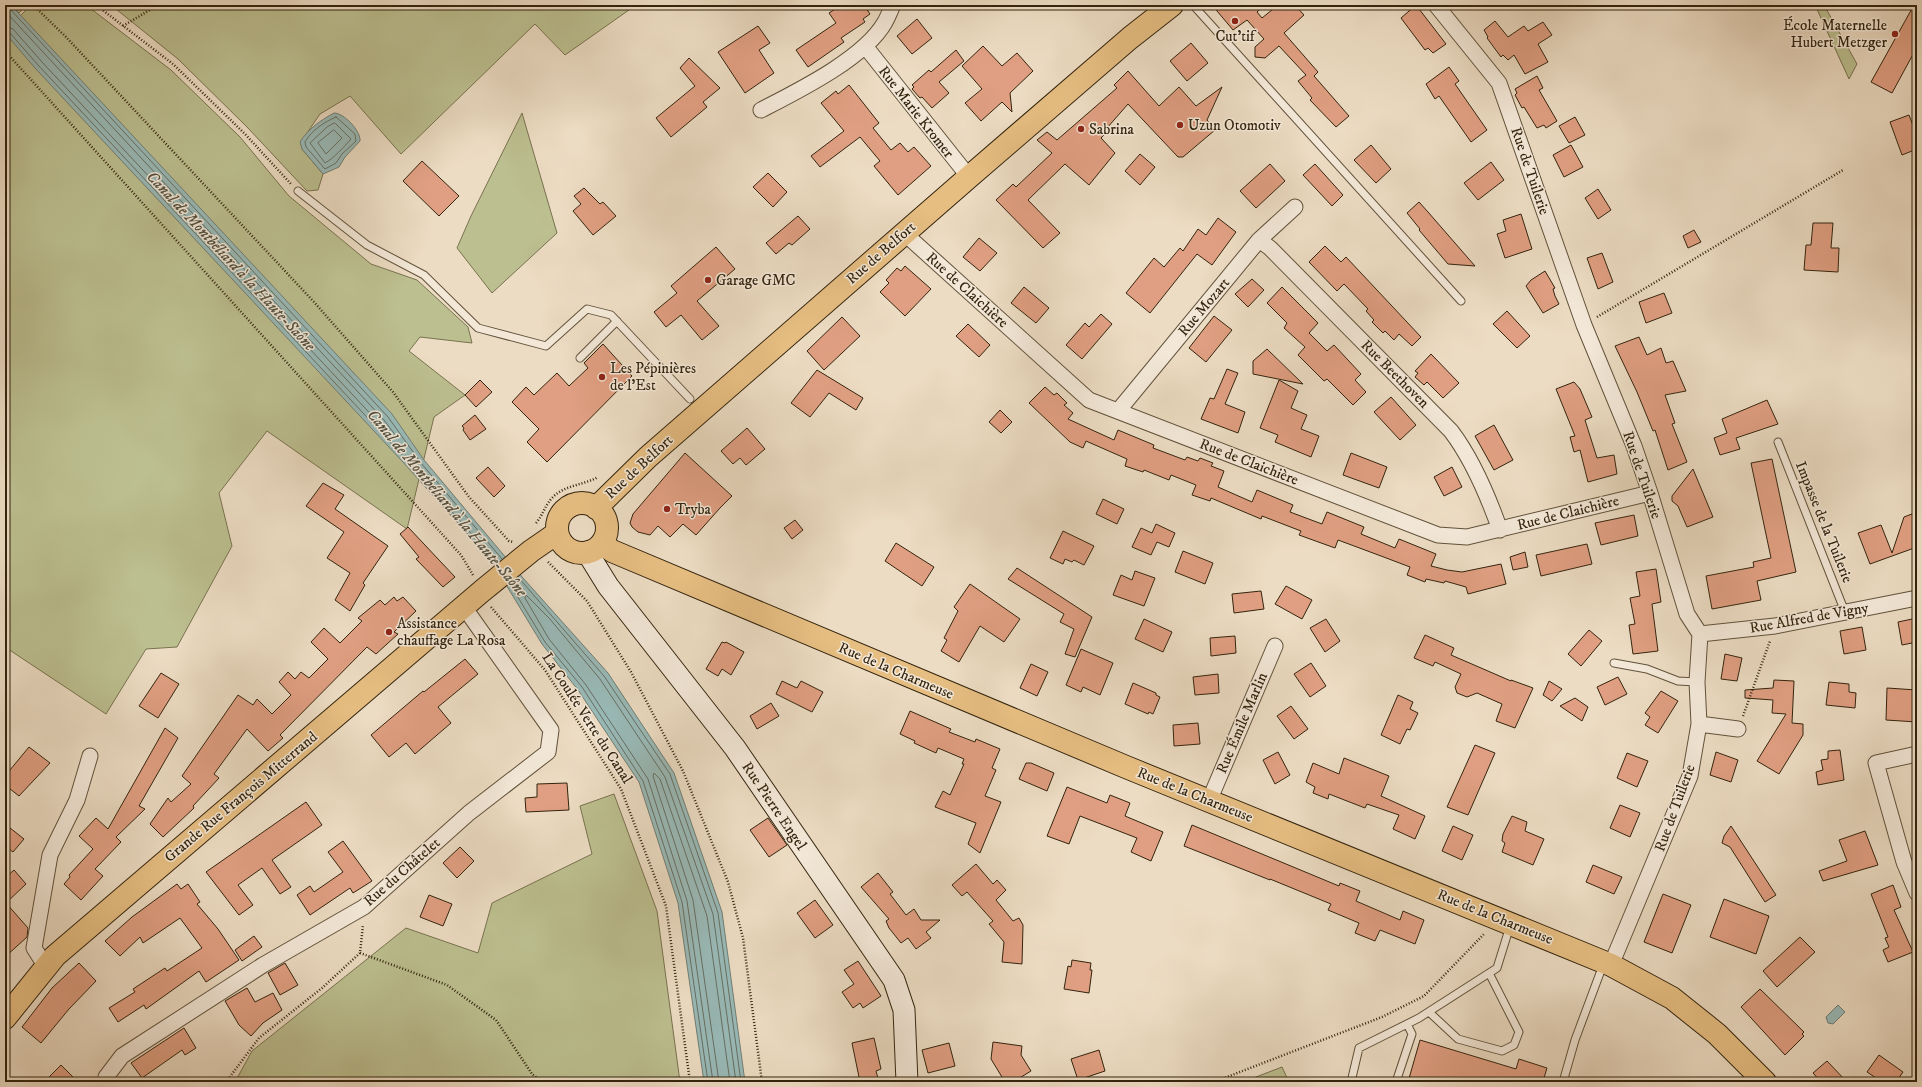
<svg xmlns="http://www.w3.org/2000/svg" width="1922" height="1087" font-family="'IM FELL DW Pica',serif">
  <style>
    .green { fill: #bcbf90; stroke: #78724f }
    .water { fill: #99bab8; stroke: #707e74 }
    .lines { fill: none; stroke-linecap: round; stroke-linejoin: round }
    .shore { stroke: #666f63; stroke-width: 1 }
    .building { fill: #e09f82; stroke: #33240e }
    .lane-casing { stroke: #61523b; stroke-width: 9 }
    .street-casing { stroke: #61523b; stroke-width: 17 }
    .secondary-casing { stroke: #33240e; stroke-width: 23 }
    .primary-casing { stroke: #33240e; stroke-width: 24 }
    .path { stroke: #33240e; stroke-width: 2.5; stroke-dasharray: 1 2; stroke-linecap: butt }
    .lane { stroke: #f3e8d8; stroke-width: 7 }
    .street { stroke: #f3e8d8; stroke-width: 15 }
    .secondary { stroke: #f3e8d8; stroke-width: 21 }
    .primary { stroke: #e6be82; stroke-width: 22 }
    .poi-dot { fill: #8f2418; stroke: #f3e8d8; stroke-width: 1.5 }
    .labels { text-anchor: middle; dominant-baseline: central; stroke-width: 3; stroke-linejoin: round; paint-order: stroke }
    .poi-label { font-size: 15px; fill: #33240e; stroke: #f3e8d8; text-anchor: start }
    .street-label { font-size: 15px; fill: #33240e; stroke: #f3e8d8 }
    .water-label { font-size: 16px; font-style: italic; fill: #525141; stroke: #f3e8d8 }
  </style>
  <rect width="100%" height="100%" fill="#ecdcc3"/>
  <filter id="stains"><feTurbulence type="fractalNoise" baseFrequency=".005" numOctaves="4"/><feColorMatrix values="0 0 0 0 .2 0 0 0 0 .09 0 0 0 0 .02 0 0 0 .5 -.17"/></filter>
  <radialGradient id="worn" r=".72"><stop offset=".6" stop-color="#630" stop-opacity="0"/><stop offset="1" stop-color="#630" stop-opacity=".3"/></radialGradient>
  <!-- green -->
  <path class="green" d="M11,5H27L19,13Z
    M31,5H86L171,70L240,137L289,196L371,264L417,280L468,327L472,343L420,337L409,351L465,395L434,417L407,529L267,431L219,493L232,546L177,647L146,649L106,714L5,647V31Z
    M111,5H636L565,55L535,24L401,154L350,96L320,114L301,142L302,149L323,174L318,190L307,191L247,127L178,59Z
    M1815,5H1824L1857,64L1849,79Z
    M522,113L557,233L492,293L457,248L471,216Z
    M614,794L657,911L680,1082H235L252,1051L406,928L478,953L492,903L592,854L580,806Z
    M1282,1067L1289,1082H1243Z"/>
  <!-- water -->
  <path class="water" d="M5,5H11L392,414L424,460L523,578L608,673L674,773L722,912L745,1082H704L678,903L639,782L578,690L542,644L491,560L402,461L35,68L5,33Z
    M334,113C344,113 361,131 360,141L345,157L339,167L323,174L302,149L300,142C308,129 321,120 334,113Z
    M1838,1005L1845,1012L1833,1024L1828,1023L1826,1017Z"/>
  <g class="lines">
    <!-- shore -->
    <path class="shore" d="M8,5L10,9L388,417L421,463L502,559
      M5,11L384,420L396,436L395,438H393L42,62L13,29L5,26
      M5,31L10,33L38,65L405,458L497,563
      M336,117L355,134L356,141L342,154L336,163L325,169L306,147L305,142C311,131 324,122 336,117Z
      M335,123L351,139C345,146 333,159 325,163L310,143L327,127Z
      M334,130L342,138L326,154L318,143Z
      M518,577L604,676L670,774L718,913L741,1082
      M510,584L545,642L582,687L643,781L682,902L708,1082
      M713,1082L687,901L648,779L586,685L549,639L525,598L526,595L549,618L600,679L665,777L713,914L736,1082
      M719,1082L693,900L653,776L654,773L660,779L707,916L730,1082"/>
  </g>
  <!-- building -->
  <path class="building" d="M841,5H864L870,14L863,19L865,22L841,38L844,42L808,67L796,50L836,23L829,13Z
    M1212,5H1265L1257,12L1262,18L1278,5H1295L1304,15L1284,33L1318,72L1314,76L1349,116L1336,127L1310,100L1312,98L1298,81L1306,75L1279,46L1265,58L1255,57V47L1264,39L1247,20L1233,30Z
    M1416,5L1446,44L1433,53L1428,48L1425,50L1401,18Z
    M1914,5H1917V47L1892,93L1871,82Z
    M917,19L932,38L912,54L897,36Z
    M1495,21L1508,37L1524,26L1528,31L1543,22L1552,35L1538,44L1548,62L1525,74L1514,55L1508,60L1503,55L1501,57L1487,38L1488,37L1484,30Z
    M758,26L770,43L759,50L774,73L745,93L718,52Z
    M1191,43L1208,63L1187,81L1170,61Z
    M983,46L1002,66L1017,53L1033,71L1010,93L1012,112L1002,102L981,121L965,103L982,89L962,66Z
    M956,50L964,61L939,82L949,93L932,108L922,97L920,98L912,89L914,87L912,85L929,70L931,72Z
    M689,58L720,88L703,102L707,107L671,137L656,118L695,86L680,68Z
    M1449,67L1459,81L1455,84L1487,130L1471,142L1439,96L1435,99L1426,84Z
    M1128,71L1159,106L1179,87L1196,106L1222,87L1207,120L1215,130L1183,157H1178L1128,104L1107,128L1109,130L1101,138L1115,153L1089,185L1065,164L1028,200L1060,233L1043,248L996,200L1013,184L1016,187L1052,153L1037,140L1047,132L1057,140L1117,88L1114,85Z
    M1537,76L1543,88L1539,90L1557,121L1546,128L1544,125L1537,128L1524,107L1522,108L1515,95L1517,93L1515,89Z
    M849,85L879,123L873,128L891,150L900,143L908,152L914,147L931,166L898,195L874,166L880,161L860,137L820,167L811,156L844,131L821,103L836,91L838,94Z
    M1909,115L1914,128L1917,127V149L1902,155L1890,122Z
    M1575,117L1585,135L1569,143L1559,126Z
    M1371,145L1391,169L1376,183L1354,160Z
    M1571,145L1583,167L1564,177L1553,155Z
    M1140,154L1155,167L1140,185L1125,171Z
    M422,161L459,196L439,216L403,181Z
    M1491,162L1504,180L1478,200L1464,183Z
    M1270,164L1285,181L1256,208L1240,191Z
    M1315,164L1343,195L1332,206L1303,175Z
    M768,173L787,192L773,207L753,187Z
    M584,188L600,204L603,202L616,216L593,235L573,211L581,204L574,196Z
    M1598,189L1611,210L1598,219L1585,198Z
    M1419,202L1428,212L1475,266L1448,264L1419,230L1420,229L1407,213Z
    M1521,214L1532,249L1505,258L1497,234L1506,231L1503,220Z
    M798,216L810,229L792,245L789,243L776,254L766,243Z
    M1218,218L1236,232L1212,265L1197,254L1150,313L1126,293L1154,258L1164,267L1180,248L1183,251L1198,229L1206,235Z
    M1813,223H1833L1831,248H1839L1838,272L1804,270L1806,245H1811Z
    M1694,230L1701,242L1688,248L1683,236Z
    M979,238L997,253L980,271L963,257Z
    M1325,246L1341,262L1346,257L1421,337L1412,346L1399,334L1394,340L1385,331L1383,333L1372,322L1374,320L1366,311L1368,309L1344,284L1337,291L1309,262Z
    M716,247L735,269L697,301L719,326L702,340L681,315L666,327L654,312L677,293L671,286Z
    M1602,253L1613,282L1598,289L1587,258Z
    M905,266L931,289L905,316L880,292L889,283L886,280L897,268L901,271Z
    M1545,271L1555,288L1553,289L1555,296L1559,304L1543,313L1526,286L1531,280Z
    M1252,279L1264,290L1248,307L1235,294Z
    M1024,287L1049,308L1036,323L1011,303Z
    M1282,287L1318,323L1309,333L1327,351L1334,345L1361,374L1355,380L1366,392L1353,405L1327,379L1324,381L1298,355L1305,347L1284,328L1287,323L1267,303Z
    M1664,293L1672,313L1646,323L1639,302Z
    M1507,311L1530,336L1517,348L1493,324Z
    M1101,314L1112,324L1082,359L1066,345L1085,323L1089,327Z
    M1214,316L1232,330L1206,362L1189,348Z
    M842,317L860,336L824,370L807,351Z
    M968,324L990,345L979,357L956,336Z
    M1639,337L1647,355L1661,348L1666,363L1673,361L1686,391L1665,395L1675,423L1672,424L1687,462L1668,470L1655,430L1653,431L1637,392L1615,346Z
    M603,344L632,376L547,462L527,442L539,429L512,402L526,387L534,395L557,373L569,386L588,368L584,363Z
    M1267,349L1303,384L1253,374V361Z
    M1431,354L1459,383L1443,398L1427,382L1424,385L1415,377L1418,373L1415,371Z
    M1227,369L1238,373L1225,404L1245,412L1238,433L1201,419L1210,398L1214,399Z
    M817,370L863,398L856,410L829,393L810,417L791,403Z
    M480,380L492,392L476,407L465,395Z
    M1279,380L1298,391L1291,408L1307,415L1301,429L1319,436L1311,457L1275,442L1278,435L1260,428Z
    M1574,382L1580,389L1592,417L1585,420L1597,458L1614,455L1617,474L1588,482L1580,450L1574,452L1570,437L1575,436L1556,389Z
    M1045,387L1054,395L1057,393L1067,403L1064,405L1073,413L1068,419L1114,440L1118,430L1154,445L1153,448L1185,460L1187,457L1198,461L1200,458L1213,463L1211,466L1224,471L1218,487L1252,502L1257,490L1293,505L1290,512L1322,524L1327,512L1364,527L1361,534L1395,548L1399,539L1436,554L1431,566L1447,570L1462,572L1501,564L1506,584L1468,594L1466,587L1445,581L1444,583L1426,579L1425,582L1407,575L1410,567L1381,556L1338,540L1335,548L1299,535L1301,531L1262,516L1261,519L1211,498L1210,501L1192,495L1196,485L1171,475L1169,480L1144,470L1143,472L1125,466L1127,459L1086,441L1083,448L1070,442L1029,403Z
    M1391,397L1416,425L1400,440L1374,412Z
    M1767,400L1778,424L1736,438L1740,449L1720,455L1714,438L1727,433L1722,419Z
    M1000,410L1012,422L1001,433L989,422Z
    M475,415L486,429L470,440L463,430L464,428L462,426Z
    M1494,425L1513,460L1494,470L1475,436Z
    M747,428L765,449L746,465L740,458L733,464L721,451Z
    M685,453L732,496L720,508L696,535L683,524L670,537L658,526L650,535L638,532L632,527L630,523L633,514Z
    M1351,453L1387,467L1379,488L1343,475Z
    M1772,459L1796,572L1757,581L1761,600L1712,609L1706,576L1754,567L1753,562L1771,558L1751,463Z
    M488,467L505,486L494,497L476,478Z
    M1452,467L1462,487L1444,496L1434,477Z
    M1693,469L1713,517L1687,527L1678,506L1672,501V496Z
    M323,483L344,495L335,509L388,546L363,583L365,585L350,611L335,600L350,573L327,558L344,532L306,506Z
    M1103,499L1124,509L1117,524L1096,514Z
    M1917,512V547L1870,564L1858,533L1881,525L1892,553L1904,517Z
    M1634,515L1638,536L1601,545L1595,523Z
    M795,520L803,530L792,539L784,528Z
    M1156,524L1175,533L1169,547L1157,542L1151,555L1132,547L1141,528L1152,533Z
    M408,527L455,577L443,587L416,559L419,557L400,534Z
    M1063,531L1094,546L1084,565L1074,560L1072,562L1065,559L1063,564L1050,558Z
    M896,543L934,567L922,586L885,561Z
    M1587,544L1592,564L1541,576L1536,555Z
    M1183,551L1213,563L1205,584L1175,572Z
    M1525,552L1528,567L1513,570L1510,557Z
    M1017,568L1092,617L1075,657L1065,654L1074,629L1060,622L1064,614L1008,579Z
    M1656,569L1661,602L1652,604L1658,651L1633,654L1629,625L1635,624L1630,598L1640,596L1636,572Z
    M1135,571L1155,578L1144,606L1113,595L1121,575L1132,580Z
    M970,584L1020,619L1004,642L980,626L959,662L941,651L947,640L944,638L958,611L954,607Z
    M1286,586L1312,600L1302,619L1275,604Z
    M1261,591L1264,609L1234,613L1232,594Z
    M394,597L397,601L403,597L416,611L394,632L398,634L376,654L367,647L280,735L283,738L268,751L247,729L214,774L219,778L193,806L194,808L163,837L150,824L168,798L171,802L191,784L182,776L238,695L253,705L257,699L272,714L291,695L279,682L288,672L295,679L301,672L309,678L328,659L311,642L324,628L340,643L362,621L358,618L380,600L385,605Z
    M1917,618V642L1902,645L1898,622Z
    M1144,619L1172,632L1163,652L1135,639Z
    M1326,619L1340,641L1325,652L1310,628Z
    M1862,627L1866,650L1844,654L1840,631Z
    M1589,630L1602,641L1581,666L1568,654Z
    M1425,635L1454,648L1451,655L1511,681V680L1533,688L1515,728L1496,721L1502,704L1477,693L1467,697L1457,693L1455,687L1461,674L1435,662L1433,666L1414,658Z
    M1235,636L1236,653L1211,656L1210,638Z
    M722,642L725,643L726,642L744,652L731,675L722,669L718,676L706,669Z
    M1081,649L1113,663L1100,695L1083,687L1081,692L1066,685Z
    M1725,654L1742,658L1737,681L1721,679Z
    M465,659L478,674L438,707L451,723L415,754L406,743L389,757L371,735L423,691L424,692Z
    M1311,663L1326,686L1310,697L1294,674Z
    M1031,664L1048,672L1037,696L1020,688Z
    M161,673L179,684L158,718L139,706Z
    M1218,674L1219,693L1195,695L1193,677Z
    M1618,677L1627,694L1605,705L1597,687Z
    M1774,680L1794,681L1792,723L1803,724V735L1779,774L1757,761L1786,714L1772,713L1773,700L1745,698V690L1773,688Z
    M782,681L797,688L801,681L823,692L812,712L776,694Z
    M1549,681L1562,689L1552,701L1543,695Z
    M1829,682L1849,684V692L1856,693L1855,708L1826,705Z
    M1133,683L1156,693V695L1160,697L1153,714L1149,712L1148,714L1125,704Z
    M1887,688L1917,690V722L1886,720Z
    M1661,691L1678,701L1658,733L1645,725L1650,717L1645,713Z
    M1398,695L1413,702L1410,709L1418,713L1410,730L1407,729L1400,744L1381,735Z
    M1575,698L1588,707L1582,721L1560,706Z
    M771,703L779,716L757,729L750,716Z
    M1291,706L1308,729L1294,739L1277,716Z
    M910,711L951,729L949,732L975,742L976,739L1000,749L992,768L996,770L985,796L1001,802L980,853L968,844L976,823L935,807L943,791L950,795L964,764H962L964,759L938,748L936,753L914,743L915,741L900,734Z
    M1198,723L1200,744L1174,746L1173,725Z
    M165,728L178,738L139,806L145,809L116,837L121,842L95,869L103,876L81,900L64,884L70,877L69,875L93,849L79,836L96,818L108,829Z
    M1475,745L1495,753L1468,815L1447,807Z
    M29,747L50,763L19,796L5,785V776Z
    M1840,750L1844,780L1818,785L1816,772L1823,770L1821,760L1828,759V751Z
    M1278,752L1290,775L1275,784L1263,760Z
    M1716,752L1738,760L1731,782L1710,775Z
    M1627,753L1648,761L1637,787L1617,778Z
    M1344,758L1389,776L1381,796L1425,816L1415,839L1393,829L1399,815L1367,804L1365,808L1329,794L1328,799L1313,793L1315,787L1306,782L1313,763L1339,774Z
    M1026,763H1031L1054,773L1047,791L1019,779Z
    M567,783L569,810L526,812L525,798L537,797V784Z
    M1067,787L1107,803L1110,795L1130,803L1125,816L1163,832L1151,861L1131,852L1137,838L1080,816L1069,844L1047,836Z
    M306,802L322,825L272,860L291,887L280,894L262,868L238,885L253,905L239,915L206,872Z
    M1620,805L1640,813L1630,837L1610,828Z
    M1512,816L1527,822L1525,831L1544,839L1533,865L1502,852L1505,843L1502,841L1503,834Z
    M768,818L787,845L769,857L750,830Z
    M5,824L24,839L13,852L5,846Z
    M1192,825L1339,886L1340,883L1360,891L1356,901L1400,920L1403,911L1424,920L1415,944L1380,930L1375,941L1355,933L1359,923L1328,910L1331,904L1270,879V880L1184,846Z
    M1453,826L1473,835L1462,860L1442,851Z
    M1731,826L1776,895L1765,902L1730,847L1722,843L1724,836Z
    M1865,831L1878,865L1823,881L1819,871L1847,861L1839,840Z
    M343,841L372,881L353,893L350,888L310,915L297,895L310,886L314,892L343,872L328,852Z
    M460,847L474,861L457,878L443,863Z
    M976,864L993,884L997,880L1006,890L996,900L1013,921L1019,918L1023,925L1022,964L1002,962L1004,942L989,924L993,921L967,892L962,896L952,885Z
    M1593,865L1622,877L1614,894L1586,882Z
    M14,870L26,884L6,903L28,928L27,937L5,957V878Z
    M878,873L893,892L890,894L906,915L914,909L921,920H940L926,932L931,938L916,949L908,938L901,943L889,928L886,921L889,919L861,887Z
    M177,884L181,889L188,884L200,902L197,904L218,929L239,960L206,982L199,971L146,1009L144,1005L118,1022L109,1008L135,992L133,989L165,968L167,971L202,948L180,918L143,943L140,937L120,956L105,941L132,917Z
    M1893,885L1901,907L1894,910L1913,952L1888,962L1883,950L1889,947L1885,938L1888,937L1871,894Z
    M1663,894L1691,905L1672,953L1644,942Z
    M429,895L452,904L443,926L420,917Z
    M1724,899L1769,916L1756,954L1710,937Z
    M815,900L833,925L815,938L797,913Z
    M254,936L262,947L242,961L235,950Z
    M1800,937L1815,952L1777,987L1763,971Z
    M1072,960L1091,963L1090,970H1092L1089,993L1064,989L1068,966L1071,967Z
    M858,961L881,996L863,1008L860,1003L853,1008L842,992L854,984L844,970Z
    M79,963L96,981L69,1009L41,1043L22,1027L52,988Z
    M285,963L298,985L280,995L268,973Z
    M247,988L255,1002L273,993L282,1010L263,1023L251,1036L239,1025L225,1001Z
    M1760,989L1804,1032L1802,1034L1804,1036L1785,1055L1741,1007Z
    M184,1028L196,1048L185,1055L182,1050L142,1078L131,1063Z
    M874,1038L881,1069L876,1071L879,1082H860L852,1043Z
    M1420,1040L1516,1069L1519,1059L1547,1068L1544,1078L1546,1079L1545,1082H1408Z
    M993,1042L1022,1046L1021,1055L1031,1071L1013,1082H1005L991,1059Z
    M949,1043L955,1066L928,1073L922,1050Z
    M1099,1050L1105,1071L1078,1080L1071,1059Z
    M1879,1055L1903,1072L1896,1082H1882L1867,1072Z
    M1827,1061L1847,1082H1821L1813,1073Z
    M61,1065L78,1082H44Z"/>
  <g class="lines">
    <defs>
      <path id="lane" d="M1193,5L1461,301
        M298,191L367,245L424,275L478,328L546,346L587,309L611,315L690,399
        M580,358L617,321
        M1778,442L1845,612
        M1614,663L1647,669L1678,681L1697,682
        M1429,1012L1458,1039L1502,1051L1514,1045L1519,1032L1489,973
        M1351,1082L1359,1048L1419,1018L1497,968L1510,926
        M1396,1082L1412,1034L1407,1024
        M1563,1082L1575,1040L1603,965"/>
      <path id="street" d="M1436,5L1499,83L1584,325L1634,446L1650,493L1687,614L1700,634L1697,682L1699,724L1690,776L1611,965
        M865,46L969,177
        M761,110C798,91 865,58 885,22C888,17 890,11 893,5
        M904,233L1089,400L1438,535L1467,537L1650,493
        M1259,240L1270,248L1451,431C1473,460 1488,496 1500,530
        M1118,411L1259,240L1295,207
        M1700,634L1775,626L1917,598
        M1699,724L1738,729
        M1917,754L1876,763L1904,862L1917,893
        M1209,801L1275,646
        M46,967L34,948L50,855L77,800L90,756
        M106,1077L122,1056L263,965L364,907L469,813L548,752L551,730L464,607"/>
      <path id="secondary" d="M587,552L608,586L735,748L894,980L904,1010L907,1082"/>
      <path id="primary" d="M557 528a25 25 0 1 1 50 0a25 25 0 1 1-50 0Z
        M596,508L648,457L969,177L1130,38L1172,5
        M602,543L612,551L1126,767L1611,965L1672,998L1717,1034L1765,1082
        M5,1018L55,956L482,591L531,551L557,533"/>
    </defs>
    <!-- lane casing -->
    <use href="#lane" class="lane-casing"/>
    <!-- street casing -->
    <use href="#street" class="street-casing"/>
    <!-- secondary casing -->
    <use href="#secondary" class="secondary-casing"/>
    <!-- primary casing -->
    <use href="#primary" class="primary-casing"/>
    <!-- path -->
    <path class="path" d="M33,5L66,37L314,302L393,392L469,497L509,541L513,542
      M96,5L173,64L245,134L291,184
      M123,26L158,5
      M5,51L461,555L473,575
      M1597,317L1843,170
      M536,523C543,515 545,505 553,497C565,485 584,485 598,477
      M548,562L587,601L631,672L683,771L728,882L743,938L762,1082
      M491,607L545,670L621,789L666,906L690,1082
      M1743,716L1770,641
      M360,953L447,985L496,1020L532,1074L542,1082
      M226,1082L259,1038L322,988L360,953L363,925
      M1214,1082L1382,1017L1424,996L1484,934"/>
    <!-- lane -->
    <use href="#lane" class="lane"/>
    <!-- street -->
    <use href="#street" class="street"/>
    <!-- secondary -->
    <use href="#secondary" class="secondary"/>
    <!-- primary -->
    <use href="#primary" class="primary"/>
  </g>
  <!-- markers -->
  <g class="poi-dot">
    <circle cx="1235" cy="21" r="4"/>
    <circle cx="1895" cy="34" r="4"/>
    <circle cx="1180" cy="125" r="4"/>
    <circle cx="1081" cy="129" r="4"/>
    <circle cx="708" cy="280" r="4"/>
    <circle cx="602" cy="377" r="4"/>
    <circle cx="667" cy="509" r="4"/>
    <circle cx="389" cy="632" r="4"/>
  </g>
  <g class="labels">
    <!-- poi labels -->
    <g class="poi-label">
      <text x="1887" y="25" text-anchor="end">École Maternelle<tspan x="1887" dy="17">Hubert Metzger</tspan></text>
      <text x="1235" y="36" text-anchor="middle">Cut'tif</text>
      <text x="1188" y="125">Uzun Otomotiv</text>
      <text x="1089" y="129">Sabrina</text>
      <text x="716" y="280">Garage GMC</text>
      <text x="610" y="368">Les Pépinières<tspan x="610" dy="17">de l'Est</tspan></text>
      <text x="675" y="509">Tryba</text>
      <text x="397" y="623">Assistance<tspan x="397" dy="17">chauffage La Rosa</tspan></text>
    </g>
    <!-- street labels -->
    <g class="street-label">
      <text transform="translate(916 112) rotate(52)">Rue Marie Kromer</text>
      <text transform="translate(1530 171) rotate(71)">Rue de Tuilerie</text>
      <text transform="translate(881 253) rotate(-41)">Rue de Belfort</text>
      <text transform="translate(967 290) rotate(42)">Rue de Claichière</text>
      <text transform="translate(1204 307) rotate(-50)">Rue Mozart</text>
      <text transform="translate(1395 374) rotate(45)">Rue Beethoven</text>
      <text transform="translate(1249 462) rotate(21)">Rue de Claichière</text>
      <text transform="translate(639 467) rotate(-43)">Rue de Belfort</text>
      <text transform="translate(1642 475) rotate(71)">Rue de Tuilerie</text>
      <text transform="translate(1568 513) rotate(-14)">Rue de Claichière</text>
      <text transform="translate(1824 522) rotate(68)">Impasse de la Tuilerie</text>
      <text transform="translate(1809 618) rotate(-10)">Rue Alfred de Vigny</text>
      <text transform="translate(896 671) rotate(23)">Rue de la Charmeuse</text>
      <text transform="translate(587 718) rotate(57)">La Coulée Verte du Canal</text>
      <text transform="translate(1242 723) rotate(-67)">Rue Émile Marlin</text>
      <text transform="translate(1195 795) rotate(22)">Rue de la Charmeuse</text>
      <text transform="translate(241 797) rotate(-40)">Grande Rue François Mitterrand</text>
      <text transform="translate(774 806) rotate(56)">Rue Pierre Engel</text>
      <text transform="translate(1675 808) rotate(-70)">Rue de Tuilerie</text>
      <text transform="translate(402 872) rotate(-41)">Rue du Châtelet</text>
      <text transform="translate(1495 917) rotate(22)">Rue de la Charmeuse</text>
    </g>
    <!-- water labels -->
    <g class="water-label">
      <text transform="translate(231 261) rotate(47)">Canal de Montbéliard à la Haute-Saône</text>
      <text transform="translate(447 503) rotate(50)">Canal de Montbéliard à la Haute-Saône</text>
    </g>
  </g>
  <!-- margin -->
  <rect width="1922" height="1087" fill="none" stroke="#ecdcc3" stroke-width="20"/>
  <rect x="6" y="6" width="1910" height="1075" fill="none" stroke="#33240e" stroke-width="2"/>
  <rect x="10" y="10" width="1902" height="1067" fill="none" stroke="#33240e"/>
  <rect width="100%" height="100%" filter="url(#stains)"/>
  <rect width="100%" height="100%" fill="url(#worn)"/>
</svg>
